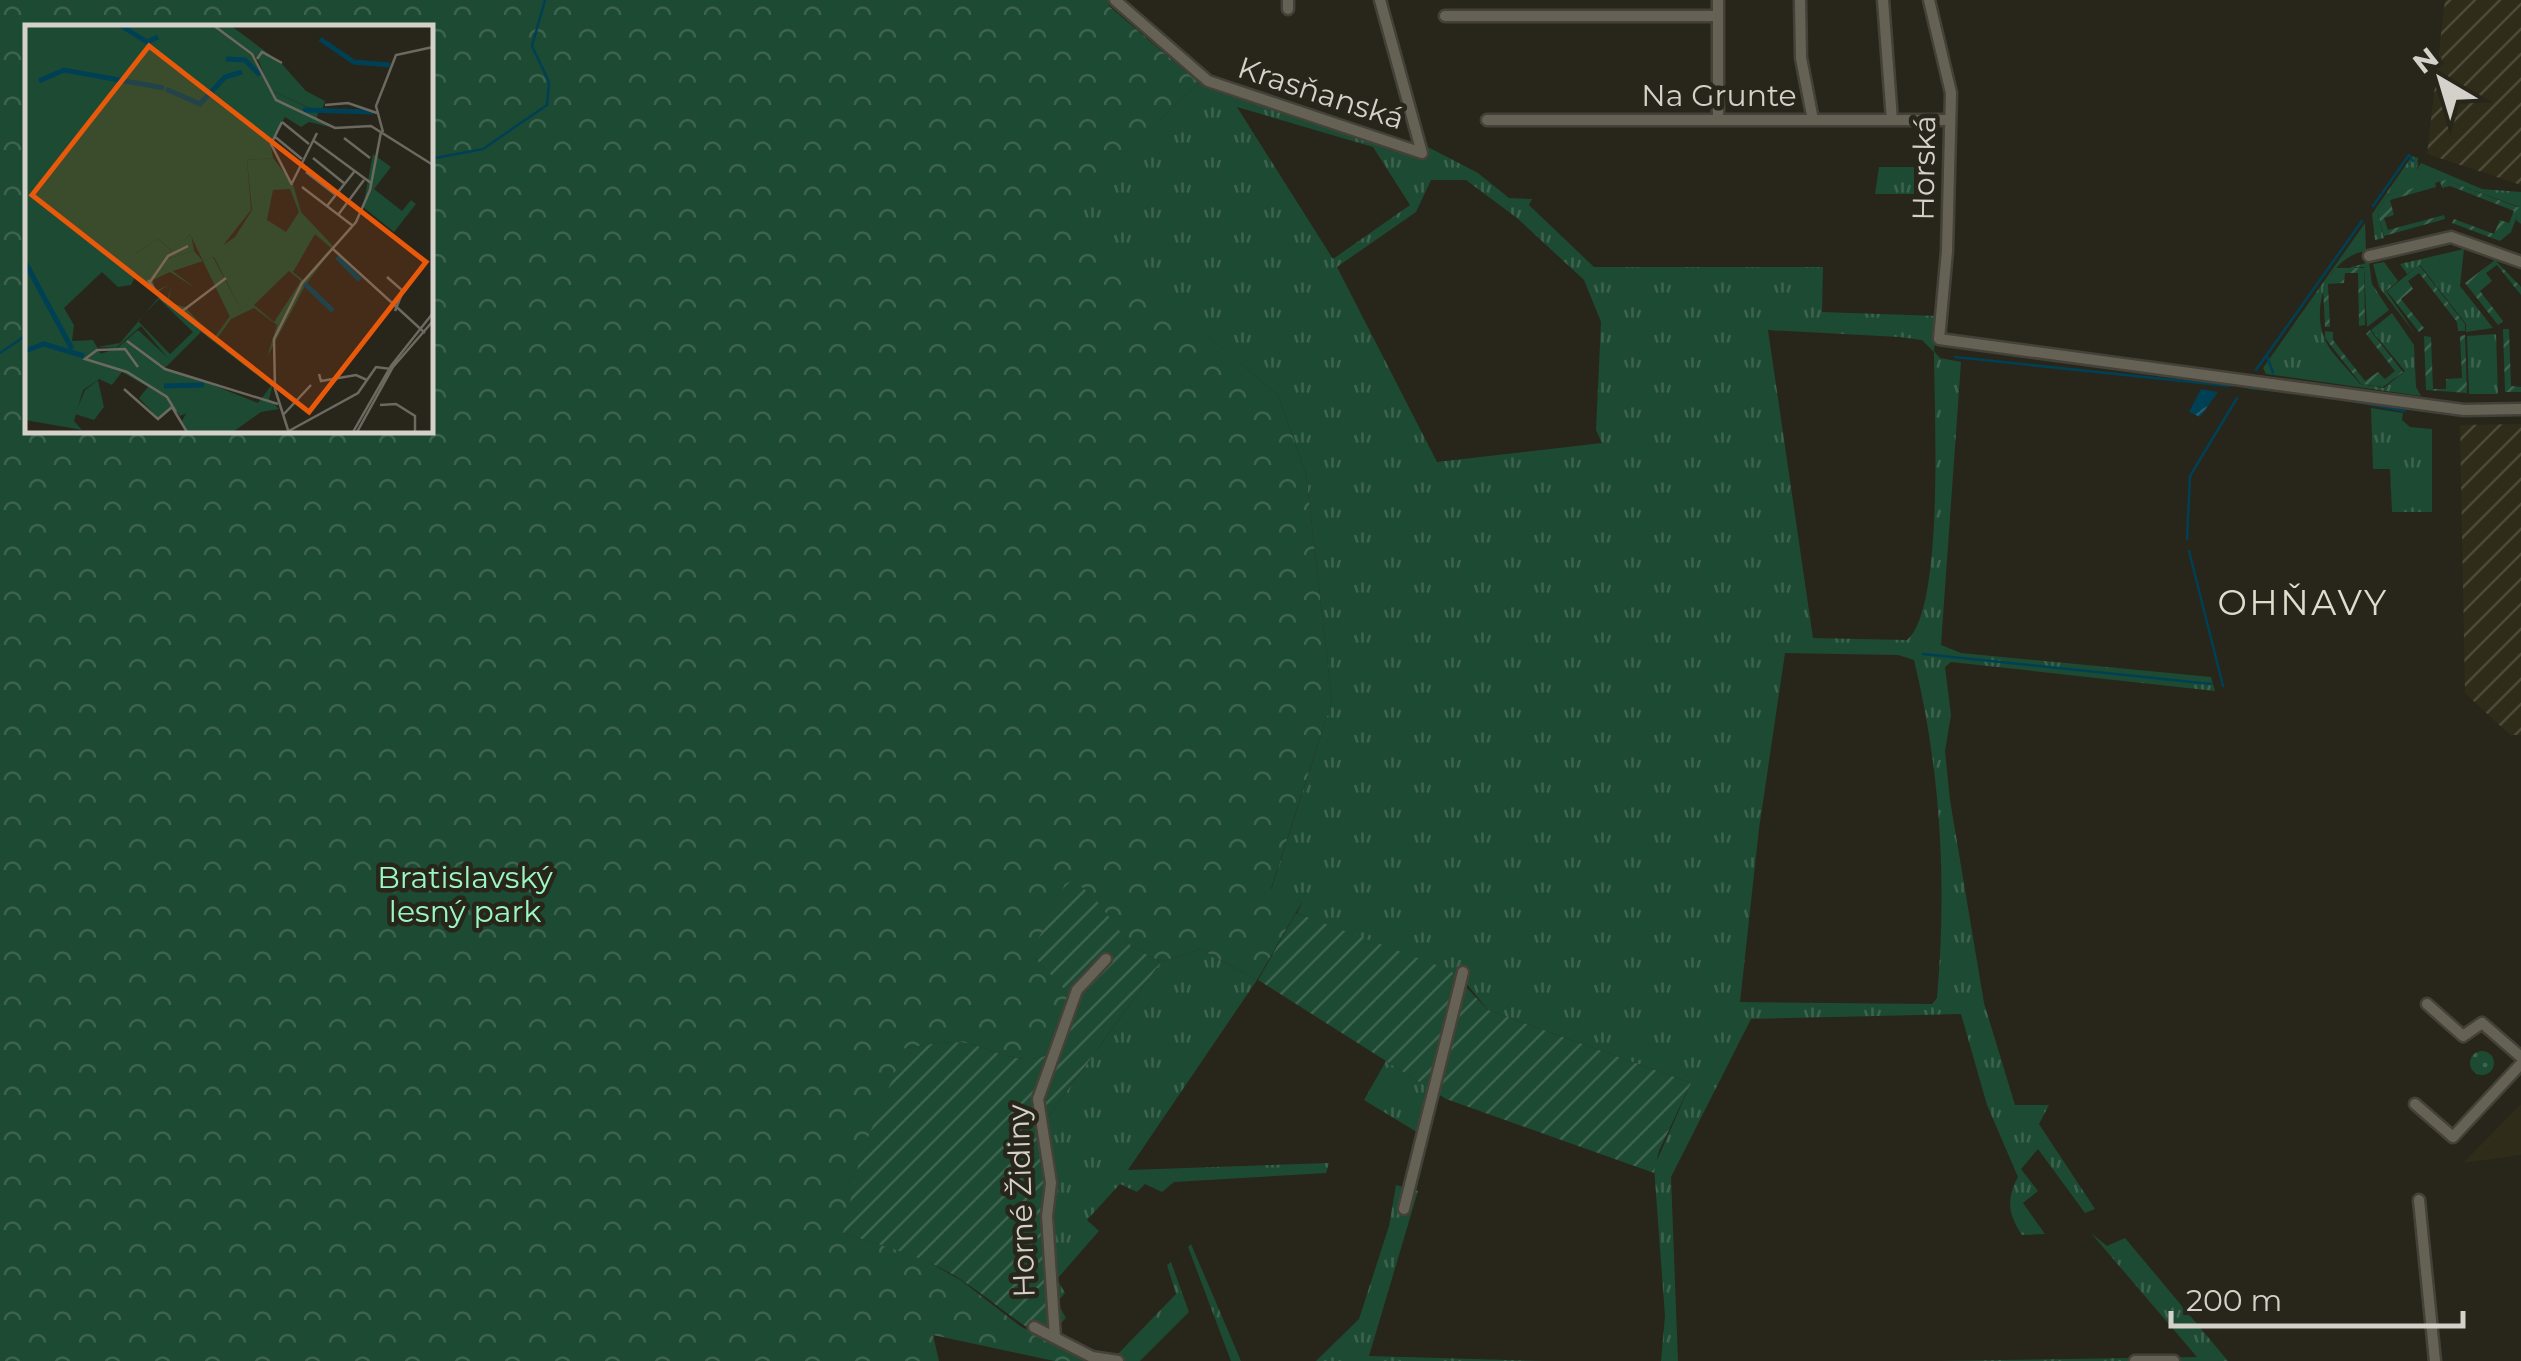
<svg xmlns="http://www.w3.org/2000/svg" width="2521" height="1361" font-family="Montserrat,sans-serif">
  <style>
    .built { fill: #302c1a }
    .industrial { fill: url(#industrial-furrows) }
    .grass { fill: url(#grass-tufts); fill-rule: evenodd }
    .forest { fill: url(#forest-crowns); fill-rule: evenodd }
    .park { fill: url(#park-dots) }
    .garden { fill: url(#garden-furrows) }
    .water { fill: url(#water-waves) }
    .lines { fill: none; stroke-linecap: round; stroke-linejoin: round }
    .stream { stroke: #004055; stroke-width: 2.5 }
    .street-casing { stroke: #434138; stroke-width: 15 }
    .street { stroke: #656255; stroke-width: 10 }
    .labels { text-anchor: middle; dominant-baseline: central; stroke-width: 9; stroke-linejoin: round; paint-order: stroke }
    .street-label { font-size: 30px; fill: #d3d1ca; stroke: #28251a }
    .park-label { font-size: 30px; fill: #9bf7c2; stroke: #28251a }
    .quarter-label { font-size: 35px; letter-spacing: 2.5px; fill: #dfdbcd; stroke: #28251a }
    .inset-river { fill: none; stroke: #004055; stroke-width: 5 }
    .inset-road { fill: none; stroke: #6c6a60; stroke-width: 2.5 }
    .view { fill: #e8590c; fill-opacity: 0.15; stroke: #e8590c; stroke-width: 5 }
    .inset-edge { fill: none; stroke: #d3d1ca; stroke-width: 5 }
  </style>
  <defs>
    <pattern id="industrial-furrows" width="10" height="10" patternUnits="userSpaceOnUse" patternTransform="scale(2.5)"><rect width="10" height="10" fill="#302c1a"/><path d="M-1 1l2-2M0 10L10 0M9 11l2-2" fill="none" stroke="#4d4a3a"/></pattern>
    <pattern id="grass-tufts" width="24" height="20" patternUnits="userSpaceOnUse" patternTransform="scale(2.5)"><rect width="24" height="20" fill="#1d4a32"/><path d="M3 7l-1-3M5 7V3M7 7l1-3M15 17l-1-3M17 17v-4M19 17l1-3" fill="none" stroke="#3d634e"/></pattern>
    <pattern id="forest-crowns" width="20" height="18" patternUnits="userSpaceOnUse" patternTransform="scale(2.5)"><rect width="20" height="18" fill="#1d4a32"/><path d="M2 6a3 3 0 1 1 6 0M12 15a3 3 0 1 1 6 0" fill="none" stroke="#3d634e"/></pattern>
    <pattern id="park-dots" width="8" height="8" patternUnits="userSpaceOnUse" patternTransform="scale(2.5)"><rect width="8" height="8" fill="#1d4a32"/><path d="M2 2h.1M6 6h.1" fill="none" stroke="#3d634e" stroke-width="1.8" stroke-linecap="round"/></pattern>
    <pattern id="garden-furrows" width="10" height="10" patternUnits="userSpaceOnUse" patternTransform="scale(2.5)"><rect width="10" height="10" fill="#1d4a32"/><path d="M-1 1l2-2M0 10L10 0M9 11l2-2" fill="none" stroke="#3d634e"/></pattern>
    <pattern id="water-waves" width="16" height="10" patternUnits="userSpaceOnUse" patternTransform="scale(2.5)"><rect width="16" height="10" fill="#004055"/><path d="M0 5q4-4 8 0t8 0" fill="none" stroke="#245b6c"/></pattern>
  </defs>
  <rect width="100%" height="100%" fill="#28251a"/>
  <!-- built -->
  <path class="built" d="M2521,1104V1155L2463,1163Z"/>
  <!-- industrial -->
  <path class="industrial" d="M2445,0H2521V185L2427,154Z
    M2521,424V735H2510L2465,693L2460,425Z"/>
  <!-- grass -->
  <path class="grass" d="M1199,83L1427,158L1426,146L1478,173L1509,198L1532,199L1529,205L1594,267H1823L1822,312L1938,316L1934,351L1940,358L1961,362L1941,645L1961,653L2211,677L2215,691L1951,662L1945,667L1951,715L1945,751L1950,800L1984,1003L2015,1105H2049L2039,1124L2095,1209L2085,1213L2038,1149L2021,1169L2038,1191L2023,1203L2045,1234L2022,1235C2008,1214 2006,1199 2018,1177L1987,1105L1961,1014L1751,1019L1671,1177L1678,1361H1661L1665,1316L1654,1167L1691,1083L1488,1010L1465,982L1297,913L1302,902L1271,890L1332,701L1306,474L1278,395L1060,213ZM1237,107L1373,147L1410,205L1333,259ZM1431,180H1466L1517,218L1584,280L1601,322L1596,430L1602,443L1437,462L1337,267L1416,212ZM1768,330L1899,337L1922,340L1934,352C1934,406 1945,609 1907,640L1813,638ZM1785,653L1898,655L1914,660C1941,771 1947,884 1937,998L1932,1004L1740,1002L1759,829Z
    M2412,156L2418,158L2417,170L2421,163L2482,189L2521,192V224L2516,220L2519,207L2446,180L2389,195L2377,211L2384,238L2375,240L2372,214Z
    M1879,167H1914V194H1875Z
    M2365,223L2366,251C2329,256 2310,306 2325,340C2332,355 2350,371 2360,384L2384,388L2405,371L2371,330L2392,313L2414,345L2416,387L2421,396L2266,374L2263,368Z
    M2464,249L2460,286L2493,328L2466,332V324L2420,265L2407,274L2400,264Z
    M2369,262L2372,284L2389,310L2367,327L2364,267L2349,268Z
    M2384,262L2398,281L2386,291L2416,335L2379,287L2373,264Z
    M2496,334L2498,394H2469L2467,336Z
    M2371,408L2403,413L2402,420L2410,427L2432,429V512H2392L2390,469H2373Z
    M1200,949L1257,980L1128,1170L1329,1163L1326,1173L1174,1182L1162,1192L1145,1184L1137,1192L1120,1184L1087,1220L1099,1231L1057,1279L1065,1293L1057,1302L1066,1318L1057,1327L1058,1334L1094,1353L1116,1356L1176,1294L1167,1265L1171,1262L1189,1312L1140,1361H1089L1051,1341L1040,1128L1161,962Z
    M1386,1061L1429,1088L1420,1134L1364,1100Z
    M1396,1185L1418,1191L1369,1356L1545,1361H1316L1359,1319L1389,1226Z
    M2091,1233L2107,1246L2125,1238L2228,1361H1937L2197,1357Z
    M1191,1244L1241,1361H1231L1188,1247Z"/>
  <!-- forest -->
  <path class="forest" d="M0,0H1108L1109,6L1199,83L1061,213L1278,395L1306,474L1332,701L1271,889L1302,902L1257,980L1200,949L1161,962L1131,946L1093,897L1034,957L1072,996L1050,1054C1014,1070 989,1043 955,1042C939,1042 921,1046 905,1048L843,1233L920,1257L962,1281L1020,1326L1089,1361H1054L933,1335L939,1361H0ZM28,28H430V430H28Z"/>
  <!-- park -->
  <path class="park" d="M2470 1063a12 12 0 1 1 24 0a12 12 0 1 1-24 0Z"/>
  <!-- garden -->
  <path class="garden" d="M2446,180L2520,208L2511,232L2500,241L2452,223L2454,219L2494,234L2500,220L2509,223L2514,211L2450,186L2442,188L2440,181Z
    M2435,182L2436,187L2390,200L2394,215L2384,218L2388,230L2444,215L2445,219L2384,236L2377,211L2389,195Z
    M2495,260L2521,287V295L2497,265L2486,273L2492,281L2480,291L2503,321L2498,325L2465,283Z
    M2419,265L2465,324V331H2458L2457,322L2419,273L2408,281L2413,289L2401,299L2424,328L2419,332L2387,291Z
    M2336,268H2364L2365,325L2359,326L2358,273H2345L2344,283L2328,284L2330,327H2325L2323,287Z
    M2503,329H2509L2511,386L2521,387V392H2505Z
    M2370,330L2403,372L2383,387L2361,384L2325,338V331L2333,332V340L2365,381L2378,372L2385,379L2395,371L2366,334Z
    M2465,335L2467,393L2426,390L2424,336L2431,337L2433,389H2446V379L2462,378L2460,336Z
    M1073,880L1094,897L1131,946L1161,962L1040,1128C1050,1199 1038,1271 1051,1341C1017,1324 992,1300 960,1279C924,1256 883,1246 843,1233L860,1157L905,1048C921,1046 939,1042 955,1042C989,1043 1014,1070 1050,1054L1071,996L1034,957L1033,950L1065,884Z
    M1296,913L1450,970L1488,1010L1691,1083L1659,1151L1654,1173L1446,1099L1258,980Z"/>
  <!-- water -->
  <path class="water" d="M2201,389L2218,392L2200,417L2189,412Z"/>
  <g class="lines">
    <!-- stream -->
    <path class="stream" d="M430,159L483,149L547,105L549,82L532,46L545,0
      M2373,206L2409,155L2413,161
      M0,353L28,334
      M2267,356L2273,373
      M1955,357L2230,386
      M2256,370L2362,221
      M2249,388L2302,393
      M2325,396L2405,411
      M2187,539L2190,476L2237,398
      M2189,551L2223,686
      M1923,654L2211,684"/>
    <defs>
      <path id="street" d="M1115,0L1208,81L1422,153
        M1288,0V9
        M1380,0L1422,153
        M1800,0L1801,58L1813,120
        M1883,0L1892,120
        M1929,0L1951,93L1947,251L1939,339L2464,410L2521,409
        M1445,16H1718
        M1487,120H1950
        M1718,120V0
        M2369,256L2451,237L2521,262
        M2427,1004L2463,1036L2482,1023L2521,1057
        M2415,1104L2453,1137L2521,1064
        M2419,1200L2435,1361
        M1404,1209L1463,972
        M1034,1327L1092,1357L1118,1361
        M1055,1338L1047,1216L1051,1183L1038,1099L1077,990L1106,959
        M2135,1361H2174"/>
    </defs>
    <!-- street casing -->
    <use href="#street" class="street-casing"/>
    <!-- street -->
    <use href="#street" class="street"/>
  </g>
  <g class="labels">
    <!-- street labels -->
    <g class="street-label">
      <text transform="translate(1321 93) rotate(18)">Krasňanská</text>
      <text x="1719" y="95">Na Grunte</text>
      <text transform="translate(1924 168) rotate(-89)">Horská</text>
      <text transform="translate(1021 1201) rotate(-92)">Horné Židiny</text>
    </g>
    <!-- park labels -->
    <g class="park-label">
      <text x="465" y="877">Bratislavský<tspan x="465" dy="34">lesný park</tspan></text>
    </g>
    <!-- quarter labels -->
    <g class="quarter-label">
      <text x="2303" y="602">OHŇAVY</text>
    </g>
  </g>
  <!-- overview -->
  <g transform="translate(25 25)">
    <rect width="408" height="408" fill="#28251a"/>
    <path d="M348,129L366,142L349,164L377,186L386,175L391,179L369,207L338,182ZM248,133L268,159L276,187L309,222L282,258L308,285L280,261L242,332L252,300L229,283L206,294L191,315L248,358L244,374L254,384L236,387L208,407H163L157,396L178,356L233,378L246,361L176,307L140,343L134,337L142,332L116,301L91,323L72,322L95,318L134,272L141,278L147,260L143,277L160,282L189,313L205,291L216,285L187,228L210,212L227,185L222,135ZM265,164L274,187L261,207L242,195L248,165ZM290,209L306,223L278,255L268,247ZM264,246L276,256L249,297L229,280ZM134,274L168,307L145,329L113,296ZM169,226L178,236L148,246L170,263L145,247L128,255L130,266L144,260L131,268L124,258L141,234ZM73,355L79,382L69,395L50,389L60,365Z" fill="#1d4a32" fill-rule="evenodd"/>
    <path d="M0,0H187L226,30L245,65L293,87L292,95L305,102L284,97L276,102L260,92L245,117L248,133L222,135L226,185L189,232L178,236L165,209L149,227L133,214L111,228L133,273L112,248L106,260L93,262L77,247L39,283L49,300L47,316L68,315L77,331L95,340L58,365L49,396L57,405L0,395Z" fill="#1d4a32"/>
    <path d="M189,0H205L256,38L281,66L300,76L296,88L245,65L233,34ZM166,209L169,226L141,234L124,258L110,229L133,214L147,226ZM188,232L216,285L205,292L178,236ZM113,305L142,332L133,341L178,356L162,388L155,391L149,383L133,393L114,373L123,362L97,347L87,360L74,354L85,344L61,333L91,324Z" fill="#1d4a32"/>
    <path class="inset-river" d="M95,0L122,17L133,12M295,14L329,37L365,40M201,34L220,35L235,50M14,56L39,45L139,63M141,64L175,79L200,52L217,47M278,85L348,87M312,232L335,255M0,237L47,324M280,259L308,286M0,326L19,319L59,331M139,361L179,360"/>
    <path class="inset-road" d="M188,0L227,29L251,75L310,103L346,101L408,140M232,34L237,27L257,38M300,80L323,78L352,88M257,97L246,119L267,160M257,97L284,119M358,107L351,81L371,30L408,22M249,111L277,134M319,113L345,133M289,116L346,158M288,133L320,159M281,147L311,170M267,158L292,108M277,162L328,201M302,181L329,147M313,190L339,155M308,224L400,308M362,252L378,266L370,286M123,255L137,274L249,360M125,257L143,231L163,221M156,287L201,253M102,316L140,344L253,379M113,342L100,324L72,325L60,334L102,347L142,372L151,387M294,349L296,356L331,350L342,355M99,364L133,394L147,382L162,407M355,380L371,379L390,391V407M258,390L286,360M263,405L250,364L249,314L277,258L331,197L345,165L356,107M262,407L333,368L351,342L366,344M328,407L366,341L408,288M332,407L368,342L408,296"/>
    <path class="view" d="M124,21L401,237L284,387L7,170Z"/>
    <rect width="408" height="408" class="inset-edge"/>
  </g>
  <!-- north arrow -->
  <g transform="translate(2441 80) rotate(322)" stroke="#28251a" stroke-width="8" paint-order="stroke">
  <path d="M0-8L18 38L0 25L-18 38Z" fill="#d3d1ca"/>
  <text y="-15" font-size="28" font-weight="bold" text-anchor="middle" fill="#d3d1ca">N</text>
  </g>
  <!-- scale -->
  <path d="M2171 1311v15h292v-15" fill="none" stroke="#d3d1ca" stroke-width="5"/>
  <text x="2186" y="1311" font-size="30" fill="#d3d1ca" stroke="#28251a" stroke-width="8" paint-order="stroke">200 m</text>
</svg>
